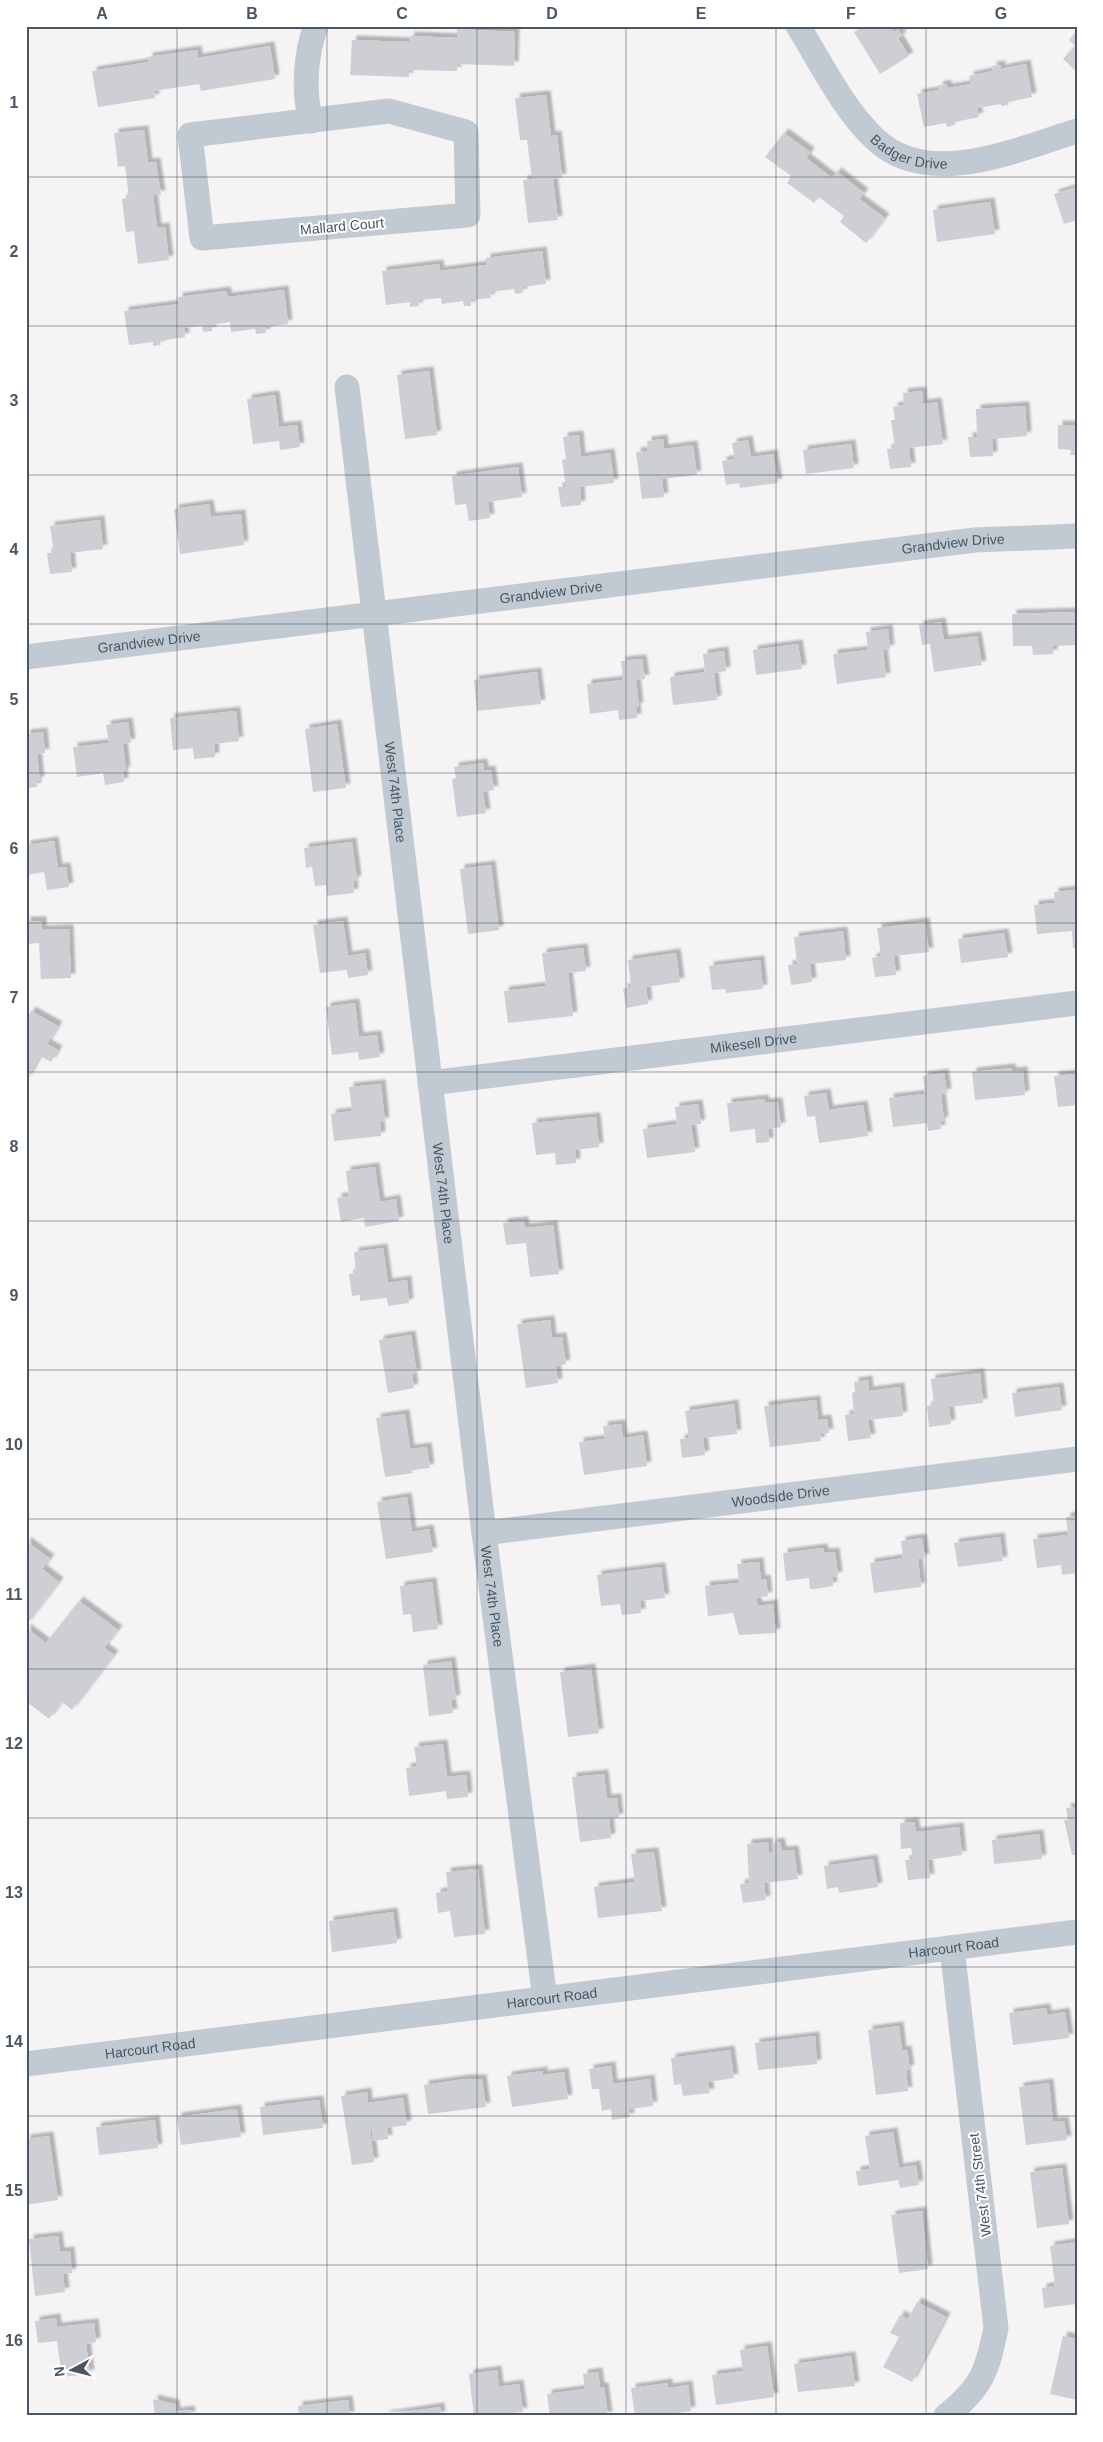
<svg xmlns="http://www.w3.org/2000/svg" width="1103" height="2442" font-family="Arial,sans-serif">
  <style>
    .building { fill: #cdcfd5; filter: url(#shadow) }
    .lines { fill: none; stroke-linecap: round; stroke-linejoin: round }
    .minor { stroke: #c1cad2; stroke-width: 25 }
    .grid { fill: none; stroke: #4a5661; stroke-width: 1; stroke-opacity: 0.55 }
    .labels { text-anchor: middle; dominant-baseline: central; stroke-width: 4; stroke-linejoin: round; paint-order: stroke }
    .street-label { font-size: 14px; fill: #4a5661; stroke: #fff }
    .neatline { fill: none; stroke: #4a5661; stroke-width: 2 }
    .grid-label { font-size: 16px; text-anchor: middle; font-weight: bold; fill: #4a5661 }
  </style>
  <defs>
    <filter id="shadow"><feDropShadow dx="4.5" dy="-4.5" stdDeviation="1" flood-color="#0004"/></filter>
  </defs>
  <rect width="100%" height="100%" fill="#f5f3f3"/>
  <!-- building -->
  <path class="building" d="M859,26H890L894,32L898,29L902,36L898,38L909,56L880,74L854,32L861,28Z
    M457,29L515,32L514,66L457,64V71L409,70V77L350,75L352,40L409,42L410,36L457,38Z
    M1074,34L1077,37V72L1063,59L1075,46L1069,40Z
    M270,46L275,79L201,91L199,84L154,91L155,98L98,107L92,71L149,62L148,57L197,50L198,58Z
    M1026,64L1032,97L1008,102L1009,105L1001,106V104L977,108L979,117L955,122V125L947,127L946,123L924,127L917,94L939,90L938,86L946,84L948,88L971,84L969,76L993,71L992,66L1001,65V69Z
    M546,95L551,136L557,135L562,178L553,179L558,220L528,223L523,180L532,179L527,140H520L515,98Z
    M144,130L148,163L156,162L161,195H153L157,228L165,227L169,260L138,264L134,231L126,232L122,199L129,198L125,166L118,167L114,133Z
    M784,133L810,152L806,158L832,178L837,172L864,193L859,199L885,218L866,243L840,222L844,216L819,197L814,203L787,183L791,176L765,157Z
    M1077,187V220L1064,224L1054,194Z
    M990,202L995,234L937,242L933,210Z
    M542,251L546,284L522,287L523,293L515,294L514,289L490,292L491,298L471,300V306H464L463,301L442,304L441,298L418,300L419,306L410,307V302L386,305L382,271L439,264L440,271L486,265V258Z
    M284,290L288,324L265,327L266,333L256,334L255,329L231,332L230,322L211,325L212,331L203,332L202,326L184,328L185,337L160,341L161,345L153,346V342L129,345L124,311L179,304L178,297L226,291L228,297Z
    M429,371L437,435L405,439L397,375Z
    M922,391L923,404L937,402L943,444L909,448L911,467L890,469L887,449L895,448L891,420H895L893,407L904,405L903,393Z
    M275,395L279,427L297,425L300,447L280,450L279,441L253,444L247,399Z
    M1025,406L1027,436L992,439L993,456L970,457L968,437H977L976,409Z
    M1058,425L1077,426V455H1070L1071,450L1058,449Z
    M579,435L581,457L610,453L614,483L580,487L581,505L561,507L558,487H566L562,460L566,459L563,437Z
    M663,439L664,449L693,445L697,475L662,479L664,497L642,499L636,452L648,451L647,441Z
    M748,440L751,457L773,454L778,483L740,488L739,483L726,485L722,461L735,459L732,443Z
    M851,444L854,468L806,474L803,450Z
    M518,467L522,497L488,502L490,518L469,521L466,504L455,505L452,476Z
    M209,504L211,517L241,514L244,545L180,554L174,509Z
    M100,520L103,549L70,553L72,572L50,574L47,553H54L50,526Z
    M1077,612V645L1053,646V654L1033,655L1032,646H1013L1012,614Z
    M941,622L944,640L977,636L982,665L934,672L930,644L922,645L919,625Z
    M888,629L890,649L883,650L886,677L837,684L833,654L868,650L866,632Z
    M798,644L802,669L756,675L753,650Z
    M724,651L726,671L714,673L717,700L673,705L670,677L705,672L703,654Z
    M642,659L645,679L636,680L639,707H636L637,718L619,720L618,710L590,714L587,684L623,680L621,661Z
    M537,672L541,704L477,711L474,680Z
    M236,711L239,741L214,744L215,757L194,759L193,748L173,750L170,718Z
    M128,722L131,743L123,744L126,771H123L124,782L105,785L103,773L77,777L73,747L109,743L106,725Z
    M337,724L346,788L313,792L305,729Z
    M43,732L45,753L37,754L40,781H36L37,787L26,788V734Z
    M483,763L484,771L491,770L494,790L483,792L486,813L457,817L452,779L456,778L454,767Z
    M54,841L58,868L66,867L69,887L47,890L44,872L26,875V845Z
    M352,842L357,880L353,881L354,893L327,896L326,885L315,886L312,867L306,868L304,848Z
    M491,865L499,930L468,934L460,869Z
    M1076,890L1077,948H1073L1072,931L1037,934L1034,905L1055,903L1054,892Z
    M26,921H42V930L69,929L71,978L41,979L39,943L26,944Z
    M343,921L348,956L365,953L368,975L348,978L347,970L320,973L313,925Z
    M925,922L929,952L894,956L896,975L875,977L872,958L881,956L877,928Z
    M843,931L846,960L810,964L812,982L791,985L788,965L797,964L794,937Z
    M1004,933L1008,957L961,963L958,939Z
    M583,948L586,971L568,973L573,1016L508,1023L504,991L546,986L542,953Z
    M676,953L680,982L646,987L648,1004L626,1008L623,988L631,987L628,960Z
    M760,960L763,989L726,993L725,989L712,990L709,966Z
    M355,1003L359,1037L377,1035L380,1057L359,1060L358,1052L332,1055L326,1007Z
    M31,1011L58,1026L47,1044L58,1050L51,1062L40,1056L26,1081V1020Z
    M1011,1068L1012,1072L1023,1071L1025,1095L975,1100L972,1072Z
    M944,1073L947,1093L941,1094L944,1121L940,1122L941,1129L928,1131L927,1123L893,1127L889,1098L925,1094L923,1076Z
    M1077,1074V1105L1058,1107L1054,1076Z
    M381,1084L385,1122H380L381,1136L334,1141L331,1114L352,1111L349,1087Z
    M826,1093L829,1110L863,1105L868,1136L819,1143L815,1116L807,1117L804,1096Z
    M764,1099L765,1103L778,1102L781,1127L768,1129L769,1142L756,1143L755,1129L730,1132L727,1103Z
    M698,1104L701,1124L691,1125L695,1152L647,1158L643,1129L677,1124L675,1107Z
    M596,1117L599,1147L575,1150L576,1163L556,1165L555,1153L536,1155L532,1123Z
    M375,1167L380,1202L396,1199L399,1221L365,1227L364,1218L341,1222L337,1198L349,1196L346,1171Z
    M524,1221L525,1228L553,1225L559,1274L530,1277L526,1243L506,1245L503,1223Z
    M383,1248L388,1283L407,1280L409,1303L388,1306L387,1298L360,1301V1295L352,1296L349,1274L356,1273L354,1252Z
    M550,1320L552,1338L562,1337L566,1364L556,1366L558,1383L526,1388L517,1324Z
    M411,1335L417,1374H412L414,1388L388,1393L379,1340Z
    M980,1373L983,1403L949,1407L951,1424L929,1427L927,1406L934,1405L931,1379Z
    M868,1380L869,1391L900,1387L903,1416L868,1420L871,1438L848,1441L845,1415L854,1414L852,1393L855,1392L854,1382Z
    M1059,1387L1062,1410L1015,1417L1012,1393Z
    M816,1400L818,1420L827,1419L829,1433L820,1434L821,1441L770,1447L764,1406Z
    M734,1404L737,1434L703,1438L705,1455L682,1458L680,1439L689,1438L685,1411Z
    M405,1414L410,1449L427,1447L430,1468L412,1470L413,1473L385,1477L376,1418Z
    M621,1424L623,1438L643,1435L647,1466L584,1475L579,1442L605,1439L603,1426Z
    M407,1497L412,1532L429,1529L433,1552L386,1559L377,1502Z
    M1077,1516V1573L1062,1575L1061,1565L1037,1568L1033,1539L1068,1535L1066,1517Z
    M1000,1537L1003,1561L958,1567L954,1543Z
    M922,1538L925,1558L918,1559L921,1587L874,1593L870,1563L903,1558L901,1541Z
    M26,1541L50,1559L42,1569L59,1582L26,1625Z
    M823,1548L824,1553L835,1552L838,1576L832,1577L833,1586L815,1589H810L809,1578L786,1581L783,1553Z
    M759,1562L761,1580L766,1579L768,1596L756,1598L758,1606L773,1604L776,1633L739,1635L733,1613L708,1616L705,1586L739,1583L737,1564Z
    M661,1567L665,1598L640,1601L641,1613L622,1615L620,1604L601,1606L597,1575Z
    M432,1582L438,1629L413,1632L411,1614L403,1615L400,1586Z
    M79,1601L118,1630L104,1648L114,1655L72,1710L62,1702L49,1719L26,1701V1628L46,1643Z
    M451,1661L456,1699L451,1700L453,1713L429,1716L423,1665Z
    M591,1668L599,1733L568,1737L560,1672Z
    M443,1744L447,1777L466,1775L468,1797L447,1799L446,1791L409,1796L406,1768L417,1766L414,1747Z
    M604,1774L607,1799L617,1798L619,1818L609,1819L611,1838L580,1842L572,1777Z
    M1077,1807V1855H1072L1064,1820H1068L1066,1808Z
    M914,1822L916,1832L959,1827L962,1855L928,1860L930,1878L908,1880L905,1860L913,1859L911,1848L901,1849L900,1823Z
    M1039,1834L1042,1859L994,1864L992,1840Z
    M768,1842L769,1852H773L772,1843L780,1842L782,1851L794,1850L798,1879L764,1883L766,1900L743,1903L740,1884L749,1883L747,1844Z
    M654,1852L662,1911L598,1918L594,1887L635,1882L631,1854Z
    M873,1859L878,1887L839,1893L838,1887L827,1889L824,1866Z
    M478,1869L485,1934L454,1937L450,1911L438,1913L436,1893L448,1891L446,1872Z
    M393,1912L397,1943L332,1952L329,1921Z
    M1046,2008L1047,2015L1065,2012L1069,2038L1013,2045L1009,2013Z
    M899,2026L902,2051L907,2050L910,2069L906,2070L908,2091L876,2095L868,2030Z
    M815,2036L817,2064L758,2070L755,2043Z
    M730,2050L734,2078L708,2082L710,2093L683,2096L681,2084L674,2085L671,2058Z
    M611,2066L613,2084L650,2079L653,2106L629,2109L630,2117L612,2120L611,2109L602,2111L599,2089H592L589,2069Z
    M543,2071V2075L564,2072L568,2099L512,2107L507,2076Z
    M465,2079H482L486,2107L428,2114L424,2085Z
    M1049,2083L1053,2122L1064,2121L1067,2140L1026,2145L1019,2087Z
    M367,2092L368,2103L403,2098L407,2125L387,2128L388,2139L373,2141L372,2130H370L374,2162L352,2165L341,2096Z
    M319,2100L323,2128L263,2135L260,2107Z
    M237,2109L241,2137L181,2145L177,2117Z
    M155,2120L158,2148L99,2155L96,2127Z
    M893,2132L899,2168L916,2165L919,2185L900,2188L898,2180L858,2186L856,2171L870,2169L865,2136Z
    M49,2136L58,2200L26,2205V2139Z
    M1062,2168L1069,2224L1037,2228L1030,2172Z
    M922,2211L928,2269L899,2273L891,2215Z
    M58,2236L60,2252L70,2251L72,2273L63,2274L65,2292L35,2296L29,2239Z
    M1077,2242V2304L1044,2308L1042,2288L1055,2286L1050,2246Z
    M917,2302L946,2317L912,2382L883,2367L899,2337L890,2333L900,2315L908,2319Z
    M56,2318L57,2327L94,2323L96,2342L86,2344L90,2374L62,2377L57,2341L38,2343L35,2321Z
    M1063,2336L1077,2339V2400L1050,2394Z
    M767,2346L774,2397L716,2405L712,2375L743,2371L740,2350Z
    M851,2356L855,2386L798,2392L794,2364Z
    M497,2370L499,2387L519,2384L523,2412L474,2416L469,2374Z
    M598,2372L600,2387H604L608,2416H550L547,2394L585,2389L583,2374Z
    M668,2383V2388L688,2385L691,2411L658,2416H635L631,2388Z
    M153,2399L175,2404L176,2412L190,2410L191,2416H155Z
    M348,2400L350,2416H299L298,2406Z
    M440,2407L441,2416H385V2415Z"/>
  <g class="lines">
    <!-- minor -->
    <g class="minor">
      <path id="s1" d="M798,26C821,63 843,109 875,139C928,190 1018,149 1077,131"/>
      <path d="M389,111L466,132L468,215L202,238L190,135Z"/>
      <path d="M311,121C303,92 305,55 316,26"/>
      <path id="s2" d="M347,387L484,1533L545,1999"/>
      <path id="s3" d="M26,657L975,540L1077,536"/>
      <path id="s4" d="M430,1083L1077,1003"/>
      <path id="s5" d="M484,1533L1077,1459"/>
      <path id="s6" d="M26,2064L1077,1932"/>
      <path d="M946,2416C982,2387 987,2372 996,2328L952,1948"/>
    </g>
  </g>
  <!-- grid -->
  <path class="grid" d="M177,26V2416M327,26V2416M477,26V2416M626,26V2416M776,26V2416M926,26V2416M26,177H1077M26,326H1077M26,475H1077M26,624H1077M26,773H1077M26,923H1077M26,1072H1077M26,1221H1077M26,1370H1077M26,1519H1077M26,1669H1077M26,1818H1077M26,1967H1077M26,2116H1077M26,2265H1077"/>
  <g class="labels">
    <!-- street labels -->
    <g class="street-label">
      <text stroke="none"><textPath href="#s1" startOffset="175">Badger Drive</textPath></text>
      <text transform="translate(342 226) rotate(-5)">Mallard Court</text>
      <text stroke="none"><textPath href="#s3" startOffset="934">Grandview Drive</textPath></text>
      <text stroke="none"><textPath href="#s3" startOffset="529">Grandview Drive</textPath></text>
      <text stroke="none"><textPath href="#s3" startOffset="124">Grandview Drive</textPath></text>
      <text stroke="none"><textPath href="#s2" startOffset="408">West 74th Place</textPath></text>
      <text stroke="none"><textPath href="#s4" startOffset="326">Mikesell Drive</textPath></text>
      <text stroke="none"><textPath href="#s2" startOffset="812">West 74th Place</textPath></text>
      <text stroke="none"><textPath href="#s5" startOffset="299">Woodside Drive</textPath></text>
      <text stroke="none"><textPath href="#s2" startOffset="1218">West 74th Place</textPath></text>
      <text stroke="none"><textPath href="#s6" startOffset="935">Harcourt Road</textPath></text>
      <text stroke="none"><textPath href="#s6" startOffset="530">Harcourt Road</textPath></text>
      <text stroke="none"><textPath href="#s6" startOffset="125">Harcourt Road</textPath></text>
      <text transform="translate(980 2185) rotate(-97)">West 74th Street</text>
    </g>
  </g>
  <!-- border -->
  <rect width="1103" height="2442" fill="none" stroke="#ffffff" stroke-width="55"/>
  <!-- north arrow -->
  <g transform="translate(72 2370) rotate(263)" stroke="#ffffff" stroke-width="4" paint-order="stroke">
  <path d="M0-4L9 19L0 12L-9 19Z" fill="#4a5661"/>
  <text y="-8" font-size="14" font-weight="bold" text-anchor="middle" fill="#4a5661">N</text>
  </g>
  <rect x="28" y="28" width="1048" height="2386" class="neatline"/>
  <g class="grid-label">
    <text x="102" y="19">A</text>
    <text x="252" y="19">B</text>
    <text x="402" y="19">C</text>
    <text x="552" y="19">D</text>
    <text x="701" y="19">E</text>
    <text x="851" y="19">F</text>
    <text x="1001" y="19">G</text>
    <text x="14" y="108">1</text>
    <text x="14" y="257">2</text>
    <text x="14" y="406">3</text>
    <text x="14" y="555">4</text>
    <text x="14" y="705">5</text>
    <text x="14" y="854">6</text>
    <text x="14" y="1003">7</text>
    <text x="14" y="1152">8</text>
    <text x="14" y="1301">9</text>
    <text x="14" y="1450">10</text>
    <text x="14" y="1600">11</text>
    <text x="14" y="1749">12</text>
    <text x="14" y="1898">13</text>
    <text x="14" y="2047">14</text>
    <text x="14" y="2196">15</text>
    <text x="14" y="2346">16</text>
  </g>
</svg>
